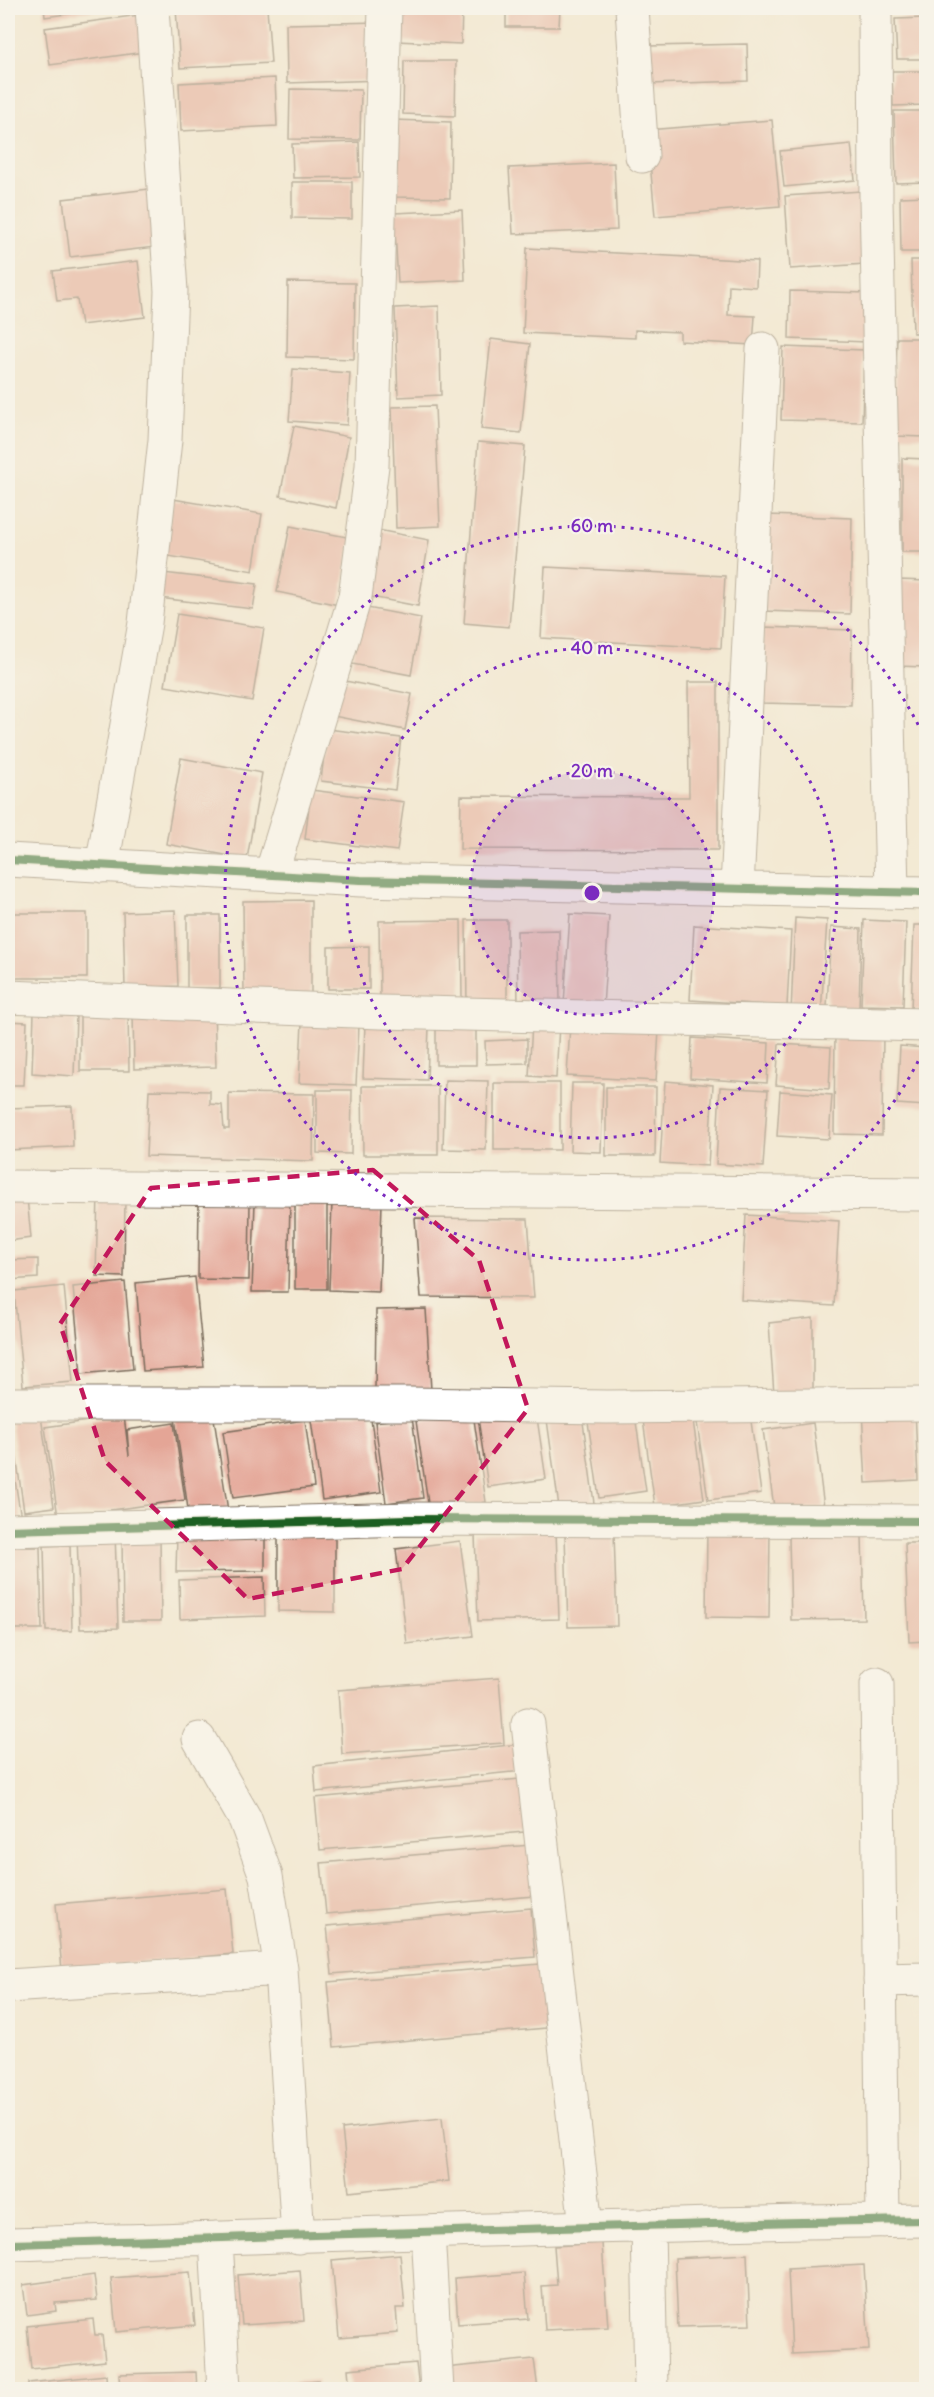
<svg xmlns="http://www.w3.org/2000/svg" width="934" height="2397" font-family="Delius,sans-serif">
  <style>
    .building { fill: #e4a596 }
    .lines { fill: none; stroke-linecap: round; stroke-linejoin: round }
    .minor-casing { stroke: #7b6d5d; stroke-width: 35 }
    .minor { stroke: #fff; stroke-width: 33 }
    .cycleway-casing { stroke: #f7f3e8; stroke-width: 11 }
    .cycleway { stroke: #1b5e20; stroke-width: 8 }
    .marked { fill: none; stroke: #c2185b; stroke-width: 4.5; stroke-dasharray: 12 8; stroke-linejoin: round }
    .ring { fill: none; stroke: #7b2cbf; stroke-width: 3; stroke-dasharray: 3 6 }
    .centre { fill: #7b2cbf; stroke: #f7f3e8; stroke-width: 3 }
    .ring-label { font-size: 18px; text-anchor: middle; font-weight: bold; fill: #7b2cbf; stroke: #f7f3e8; stroke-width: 4.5; stroke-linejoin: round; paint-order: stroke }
  </style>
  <rect width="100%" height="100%" fill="#f7f3e8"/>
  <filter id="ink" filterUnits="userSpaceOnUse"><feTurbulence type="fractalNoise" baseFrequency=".0167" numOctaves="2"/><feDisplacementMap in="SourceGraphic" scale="12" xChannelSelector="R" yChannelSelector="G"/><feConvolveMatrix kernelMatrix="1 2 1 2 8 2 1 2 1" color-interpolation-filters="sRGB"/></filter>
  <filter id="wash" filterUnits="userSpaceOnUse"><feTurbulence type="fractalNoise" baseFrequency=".008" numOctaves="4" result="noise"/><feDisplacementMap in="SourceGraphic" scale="24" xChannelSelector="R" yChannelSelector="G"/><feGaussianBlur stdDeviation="1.35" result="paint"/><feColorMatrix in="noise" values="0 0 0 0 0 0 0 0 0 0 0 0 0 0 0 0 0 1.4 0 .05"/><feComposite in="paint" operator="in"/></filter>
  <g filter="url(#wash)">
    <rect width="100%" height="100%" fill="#f3e9d3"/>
    <g id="blocks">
      <!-- building -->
      <path class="building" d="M44,8H103V9L45,17Z
        M176,8H267L271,63L180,68Z
        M397,8H462L461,44L396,41Z
        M506,8H560L559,27H506Z
        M886,8H926V13H886Z
        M139,15L144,52L50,65L45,28Z
        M926,18V59H897L895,19Z
        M382,22L383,80L287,83L286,24Z
        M747,44L748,81L649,84L648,46Z
        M404,61H456L455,116L403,114Z
        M892,71H926V105L893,106Z
        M275,78L277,126L181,131L179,83Z
        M290,89L361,90L360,140L289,139Z
        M894,111H926V182L896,183Z
        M393,120L451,122L450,198L392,197Z
        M772,120L780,206L655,216L647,130Z
        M359,142L360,177L293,178L292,144Z
        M851,144L855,180L784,187L780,151Z
        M614,163L617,230L513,234L509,168Z
        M292,182H352V219L292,218Z
        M149,189L155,247L70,257L63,199Z
        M861,191L865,264L790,269L785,196Z
        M926,196V252H901L900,197Z
        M462,210L465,280L398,283L394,213Z
        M527,248L757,261L756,287L729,285L728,315L755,316L753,345L680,341V332L635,330V338L523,333Z
        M911,260H926V333H913Z
        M138,261L145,317L81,325L77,299L57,301L53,271Z
        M288,282L355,283L354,359L287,357Z
        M790,291L869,293L867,342L789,339Z
        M439,306L441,395L398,397L395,308Z
        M897,338H926V437L894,436Z
        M491,339L530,344L521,433L481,429Z
        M783,347L864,350L862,422L781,420Z
        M293,369L350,373L347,425L289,421Z
        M435,406L440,526L396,528L392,407Z
        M294,426L349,437L336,508L280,496Z
        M478,442L525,446L509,627L464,623Z
        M902,458L926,459V552H902Z
        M173,499L262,514L253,571L163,555Z
        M767,515L852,518L850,614L764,611Z
        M290,526L352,538L339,605L277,592Z
        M378,530L429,540L418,606L366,596Z
        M545,567L725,576L721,648L541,638Z
        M163,573L257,584L253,609L159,598Z
        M899,580L926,581V667L897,666Z
        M362,607L421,618L411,675L352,664Z
        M177,614L264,628L252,701L165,686Z
        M763,627L852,630L851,705L761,703Z
        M340,680L412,694L405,730L333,716Z
        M688,682H718V850L460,849L461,796L689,797Z
        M327,729L401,738L395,790L321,781Z
        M181,758L262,773L247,859L166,844Z
        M311,790L404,802L397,851L305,839Z
        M311,900V994L244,995L243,901Z
        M175,910L178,986L125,988L123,912Z
        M9,913H87V978H10Z
        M570,914L609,916L603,1007L564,1004Z
        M187,915H220V988H187Z
        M795,918L827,920L821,1014L791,1013Z
        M461,920L462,998L380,999L379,921Z
        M466,920H507V1008H467Z
        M864,920L906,922L903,1006L861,1005Z
        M694,925L791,931L787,1006L690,1000Z
        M914,925H926V1010H911Z
        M831,927L861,929L859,1008L827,1007Z
        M559,930L560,1007H518L517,931Z
        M369,946V989H328V947Z
        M80,1009H128L129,1071H80Z
        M214,1009L216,1067L134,1069L133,1011Z
        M34,1013L76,1015L74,1076L32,1073Z
        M436,1019L476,1020V1065H436Z
        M8,1021L27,1022L24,1085H8Z
        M302,1023L359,1025L356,1085L299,1083Z
        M532,1023L559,1025L556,1078L529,1076Z
        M365,1024L429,1026L427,1080L363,1078Z
        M570,1025L659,1030L656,1081L567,1076Z
        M835,1029L883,1030L882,1135L834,1134Z
        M692,1038L769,1043L767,1083L690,1078Z
        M527,1039V1063L486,1064L485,1041Z
        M779,1044L831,1047L829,1089L776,1085Z
        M900,1046L926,1048V1106L897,1104Z
        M445,1080L488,1081L486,1150L443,1149Z
        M665,1081L713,1085L708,1166L660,1163Z
        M494,1083H560V1150H494Z
        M572,1083H603L601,1152L570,1151Z
        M362,1086H438V1155H363Z
        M606,1087H656L655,1156H606Z
        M720,1087L768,1090L763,1167L716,1164Z
        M149,1090L210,1091V1104L222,1105L224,1129H229V1093L314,1094L313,1161L146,1156Z
        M317,1090H352L351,1154L317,1153Z
        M780,1091L832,1095L829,1139L777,1136Z
        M72,1106L73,1147L8,1150V1108Z
        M98,1193H125L124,1277L96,1276Z
        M27,1198L31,1238L8,1241V1200Z
        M199,1199L250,1200L249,1280L198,1279Z
        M255,1201L290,1202L288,1292H252Z
        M295,1201H327V1289H295Z
        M332,1201L382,1203L379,1292L329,1290Z
        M746,1215L839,1221L834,1306L741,1300Z
        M415,1218L528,1219L534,1298L421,1297Z
        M38,1259V1278L8,1280V1260Z
        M195,1277L204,1367L143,1371L136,1283Z
        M125,1282L133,1369L81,1374L73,1287Z
        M64,1286L73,1382L23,1386L14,1291Z
        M426,1309L431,1390L375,1391L376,1310Z
        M813,1318V1393L774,1394L769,1323Z
        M915,1408L918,1480L866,1483L862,1411Z
        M536,1411L546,1479L488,1487L478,1418Z
        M213,1412L228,1511L189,1516L175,1418Z
        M370,1412L381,1492L322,1500L311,1420Z
        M473,1413L486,1502L429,1510L416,1421Z
        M692,1413L704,1499L655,1506L643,1420Z
        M750,1414L761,1493L708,1500L697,1422Z
        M582,1415L594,1503L559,1507L547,1420Z
        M635,1415L646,1491L599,1498L588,1422Z
        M41,1416L54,1507L24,1511L11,1421Z
        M124,1416L129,1456L127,1430L174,1423L185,1500L58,1517L45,1427Z
        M412,1417L423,1498L386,1503L375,1422Z
        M305,1420L314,1487L233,1498L223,1432Z
        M813,1423L824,1507L775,1514L763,1430Z
        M8,1436L21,1518L8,1519Z
        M707,1528L770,1529L769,1618L706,1617Z
        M278,1529L335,1530V1612L278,1611Z
        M556,1531L559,1619L478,1621L475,1534Z
        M115,1532L118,1628L80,1629L77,1533Z
        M614,1533L617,1626L568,1627L565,1535Z
        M160,1535L161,1621H123L122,1536Z
        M177,1535H265V1571L176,1572Z
        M862,1535L864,1619L791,1620L789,1537Z
        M460,1541L473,1636L407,1644L396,1549Z
        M905,1543H926V1641L909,1642Z
        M70,1545L72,1631H46L44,1546Z
        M8,1547H40L42,1629H8Z
        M264,1577L265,1616L180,1619L179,1580Z
        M499,1678L504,1743L342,1754L338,1690Z
        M529,1743L532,1770L316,1792L314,1766Z
        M531,1778L536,1831L320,1850L315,1798Z
        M530,1845L534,1896L326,1914L321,1863Z
        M227,1889L233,1954L62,1970L56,1904Z
        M531,1908L535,1957L332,1974L327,1926Z
        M540,1964L546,2028L334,2047L328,1982Z
        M442,2118L449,2181L349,2192L342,2129Z
        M602,2243L608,2327L545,2330L542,2286L557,2285L554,2246Z
        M400,2254L405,2308H396L398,2333L339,2338L332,2260Z
        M747,2254L750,2325L678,2327L675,2258Z
        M864,2265L869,2350L792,2354L788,2269Z
        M300,2270L304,2321L242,2325L238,2275Z
        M190,2272L195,2325L116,2332L111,2278Z
        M524,2273L528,2319L458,2324L455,2278Z
        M94,2275L97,2300L55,2303L56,2311L27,2315L23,2285Z
        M93,2319L95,2335H102L105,2361L31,2369L27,2326Z
        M534,2359L538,2390H447L445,2368Z
        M416,2363L419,2390H350L348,2369Z
        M196,2372L197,2390H120L119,2374Z
        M106,2375L107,2390H28V2383Z
        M318,2380V2390H243V2387Z"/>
    </g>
  </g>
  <g filter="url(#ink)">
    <use href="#blocks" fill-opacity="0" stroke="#7b6d5d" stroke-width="1.5"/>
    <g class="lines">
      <defs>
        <path id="minor" d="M632,8L642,156
          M875,8L876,200L892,892
          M8,860L361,880L926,893
          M102,866L145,623L165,440L171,291L152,8
          M271,875L355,597L372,466L385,8
          M737,888L763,349
          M8,997L380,1012L926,1025
          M8,1187L926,1194
          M8,1404H410L607,1407L926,1404
          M8,1530L410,1519L926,1521
          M877,1684L883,2221
          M528,1724L586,2226
          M199,1739L245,1819L266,1876L281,1969L298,2237
          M880,1980L926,1979
          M8,1986L281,1969
          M648,2225L651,2390
          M428,2232L437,2390
          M216,2238L224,2390
          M8,2244C314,2236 620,2224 926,2220"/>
      </defs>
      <!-- minor casing -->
      <use href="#minor" class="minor-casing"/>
      <!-- minor -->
      <use href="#minor" class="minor"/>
      <defs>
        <path id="cycleway" d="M8,860L361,880L926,893
          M8,1530L410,1519L926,1521
          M8,2244C314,2236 620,2224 926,2220"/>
      </defs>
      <!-- cycleway casing -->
      <use href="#cycleway" class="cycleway-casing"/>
      <!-- cycleway -->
      <use href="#cycleway" class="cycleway"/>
    </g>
  </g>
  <!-- marked area -->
  <path d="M0 0H934V2397H0ZM373,1170L479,1260L528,1409L402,1569L248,1599L105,1461L60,1324L151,1188Z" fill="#f3e9d3" fill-opacity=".55" fill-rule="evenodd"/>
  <path class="marked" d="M373,1170L479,1260L528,1409L402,1569L248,1599L105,1461L60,1324L151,1188Z"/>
  <!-- distance rings -->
  <circle cx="592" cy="893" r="122" fill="#7b2cbf" fill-opacity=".12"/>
  <g class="ring">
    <circle cx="592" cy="893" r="122"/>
    <circle cx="592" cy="893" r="245"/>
    <path d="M926 1045A367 367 0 1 1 926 741"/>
  </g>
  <circle cx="592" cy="893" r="9" class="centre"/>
  <g class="ring-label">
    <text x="592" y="532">60 m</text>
    <text x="592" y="654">40 m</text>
    <text x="592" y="777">20 m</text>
  </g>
  <!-- margin -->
  <rect width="934" height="2397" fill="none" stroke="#f7f3e8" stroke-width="30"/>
</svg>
